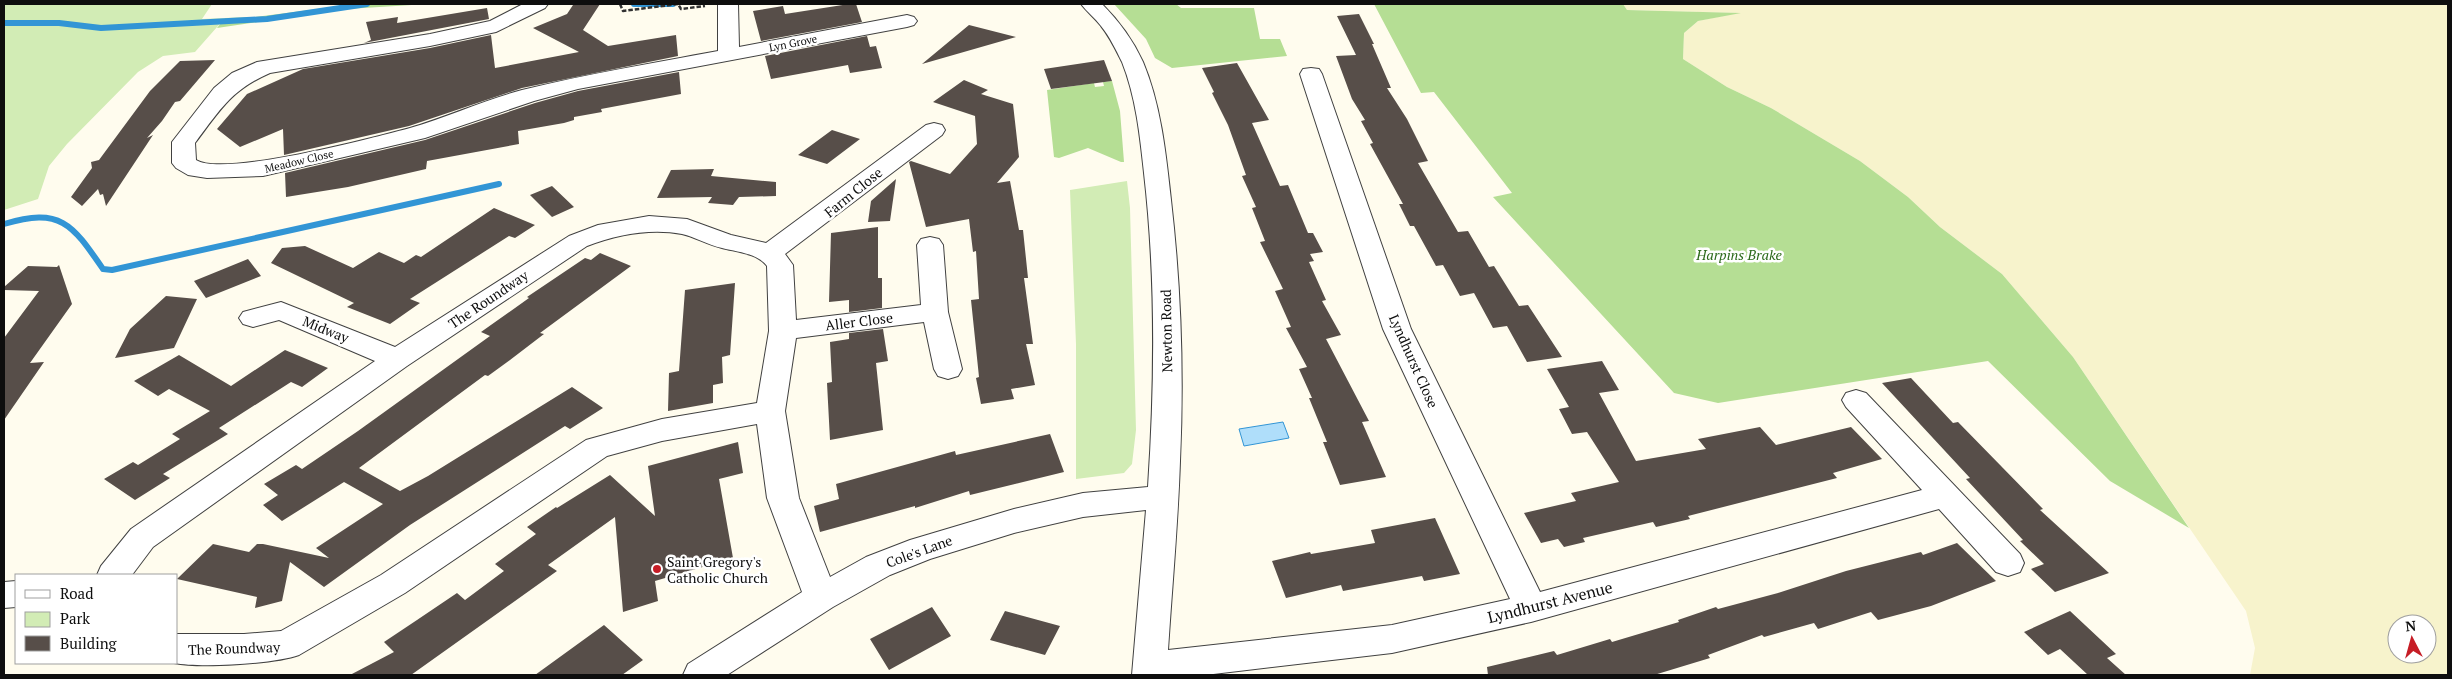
<svg xmlns="http://www.w3.org/2000/svg" width="2452" height="679" font-family="'PT Serif',serif">
  <style>
    .farmland { fill: #f7f3cc; fill-rule: evenodd }
    .green { fill: #d2ecb5 }
    .forest { fill: #b5de94 }
    .water { fill: #afdefa; stroke: #3295d5 }
    .lines { fill: none; stroke-linecap: round; stroke-linejoin: round }
    .stream { stroke: #3295d5; stroke-width: 6 }
    .building { fill: #574e49 }
    .minor-casing { stroke: #414141; stroke-width: 2 }
    .path { stroke: #303030; stroke-width: 2.5; stroke-dasharray: 4.5 2; stroke-linecap: butt }
    .minor { fill: #fff; fill-rule: evenodd }
    .poi-dot { fill: #c61d26; stroke: #fff; stroke-width: 2 }
    .labels { text-anchor: middle; dominant-baseline: central; stroke-width: 5; stroke-linejoin: round; paint-order: stroke }
    .far-street-label { font-size: 11px; fill: #0e0e0e; stroke: #fff }
    .street-label { font-size: 14px; fill: #0e0e0e; stroke: #fff }
    .park-label { font-size: 14px; font-style: italic; fill: #2b691a; stroke: #fff }
    .poi-label { font-size: 14px; fill: #0e0e0e; stroke: #fff; text-anchor: start }
    .near-street-label { font-size: 16px; fill: #0e0e0e; stroke: #fff }
  </style>
  <rect width="100%" height="100%" fill="#fffcee"/>
  <!-- farmland -->
  <path class="farmland" d="M1623,4H2448V675H2250L2255,648L2246,611L2073,357L2002,274L1940,227L1908,197L1860,161L1771,108L1727,87L1683,59L1684,33L1698,21L1737,13L1627,10ZM2397,624H2427V654H2397Z"/>
  <!-- green -->
  <path class="green" d="M4,4H212L202,19L225,18L195,52L163,56L138,72L67,144L49,166L38,199L4,210Z
    M1127,181L1130,208L1136,430L1132,464L1124,473L1076,479V344L1070,190Z"/>
  <!-- forest -->
  <path class="forest" d="M356,4H428L347,9L217,28L225,18L255,17Z
    M1114,4H1176L1181,8H1254L1260,39H1280L1287,56L1172,68L1155,58L1146,39Z
    M1374,4H1623L1627,10L1741,13L1698,21L1684,33L1683,59L1727,87L1771,108L1860,161L1908,197L1940,227L2002,274L2073,357L2189,528L2110,481L1988,361L1718,403L1674,393L1493,197L1512,193L1434,92L1421,93Z
    M1112,81L1120,111L1124,162H1121L1088,148L1059,158L1054,157L1047,90L1094,83L1095,87L1104,86L1103,82Z"/>
  <!-- water -->
  <path class="water" d="M1283,422L1289,438L1244,446L1239,429Z"/>
  <g class="lines">
    <!-- stream -->
    <path class="stream" d="M634,4H673
      M4,23H59L101,28L267,19L367,4
      M4,224C61,207 72,224 103,269L112,270L499,184"/>
  </g>
  <!-- building -->
  <path class="building" d="M600,4L583,30L608,46L676,35L678,56L522,88L409,126L284,155L283,129L240,147L217,129L247,94L303,69L430,48L491,35L495,68L579,52L533,28L567,14L573,5Z
    M849,4H856L862,22L761,41L753,11L783,6L785,14Z
    M487,8L489,19L364,43L371,40L366,22L398,17L397,23Z
    M1359,14L1374,44H1372L1391,88H1387L1407,119L1428,161L1418,163L1458,232L1468,231L1489,267L1494,266L1519,306L1528,305L1562,357L1527,362L1507,326L1493,328L1474,293L1460,296L1443,265L1436,266L1414,226H1410L1399,204H1403L1370,144L1373,143L1361,121L1365,120L1352,99L1336,56L1356,55L1337,16Z
    M969,25L1016,37L922,64Z
    M867,36L870,47L876,46L882,68L850,73L848,65L771,79L765,56Z
    M215,60L180,101L175,102L162,121L147,138L153,135L106,206L103,194L100,195L98,189L82,206L71,197L92,168L91,162L99,160L150,91L180,61Z
    M1104,60L1112,81L1051,89L1044,69Z
    M1237,63L1269,120L1252,123L1280,186L1288,185L1308,233H1313L1323,252L1310,254L1314,261L1309,262L1326,300L1322,301L1341,335L1326,339L1369,421L1362,422L1386,477L1340,485L1323,442H1327L1309,398H1312L1299,369L1307,367L1286,328L1291,327L1275,291L1283,289L1260,242L1265,241L1252,208L1256,207L1242,176L1246,175L1228,125L1212,93L1214,92L1202,68Z
    M679,72L681,94L601,109L602,112L574,117V120L564,123L518,131L519,144L427,161L426,169L348,187L286,197L285,173L425,140L535,103L578,91Z
    M964,80L988,90L981,94L1013,104L1019,157L997,183L1010,181L1019,230H1023L1028,278H1024L1033,344H1026L1035,385L1011,389L1014,399L981,404L976,378L979,377L971,300L979,299L976,251L973,252L969,219L926,227L909,162L911,161L950,174L977,144L975,116L933,102Z
    M832,130L860,139L827,164L798,155Z
    M714,169L711,176L776,182V196L739,197L733,205L708,203L712,197L657,198L671,170Z
    M896,179L890,221L868,222L871,201Z
    M552,186L574,207L552,217L530,195Z
    M494,208L535,225L515,238L509,236L410,299L420,303L390,324L347,307L354,303L271,263L282,248L305,246L353,268L379,252L404,263L416,255L421,257Z
    M878,227V278H882V308L849,312V300L829,302L831,233Z
    M600,253L631,266L540,333L544,334L510,360L488,376L485,375L359,468L400,491L428,476L572,387L603,408L570,429L565,426L410,525L324,587L290,562L282,601L255,608L257,597L177,579L213,544L249,552L257,544H263L329,558L316,548L383,504L344,482L282,521L263,505L278,495L264,484L296,465L302,469L358,431L490,336L481,332L529,298L527,297L585,258L591,260Z
    M248,259L261,276L206,298L194,281Z
    M59,265L72,304L30,363L44,362L4,420V338L39,291L4,290V287L28,266L57,267Z
    M735,283L730,355L722,357L723,383L713,385V403L668,411L669,373L679,371L685,290Z
    M166,296L197,299L174,348L115,358L130,329Z
    M883,329L888,361L876,363L883,430L830,440L827,383L832,382L830,342L849,339V333Z
    M285,350L328,368L302,387L291,382L219,428L228,434L163,474L170,478L135,500L104,479L133,462L138,465L180,439L172,434L210,411L169,389L158,396L134,381L179,355L231,386Z
    M1602,361L1619,390L1599,393L1636,461L1706,449L1698,439L1760,427L1776,445L1851,427L1882,459L1833,473L1837,478L1688,516L1690,519L1656,527L1653,522L1583,538L1585,542L1564,547L1558,539L1541,543L1524,513L1576,501L1571,493L1619,482L1587,432L1572,434L1559,409L1569,407L1547,369Z
    M1911,378L1953,423L1958,422L2043,509L2040,510L2109,573L2055,592L2031,569L2044,564L2020,541L2023,540L1966,479L1970,478L1882,383Z
    M1050,434L1064,472L970,495L969,491L915,508V506L820,532L814,506L839,499L836,484L955,451L956,455Z
    M738,442L743,473L719,479L733,558L655,581L658,601L623,612L615,517L548,565L557,571L411,675H350L394,652L384,642L417,620L457,593L465,600L504,571L495,564L536,534L527,527L556,507L557,508L610,475L655,516L648,466Z
    M1435,518L1460,574L1424,581L1422,576L1343,591L1341,585L1286,598L1272,561L1310,552L1311,554L1375,543L1371,530Z
    M1957,543L1996,581L1931,606L1878,620L1871,612L1818,629L1814,623L1764,637L1762,635L1708,655L1710,658L1654,675H1488L1487,667L1554,651L1557,655L1610,639L1612,642L1679,622L1678,620L1716,607L1718,609L1778,593L1846,571L1921,552L1923,555Z
    M932,607L951,636L889,670L870,639Z
    M1005,611L1060,626L1045,655L990,640Z
    M2070,611L2116,654L2107,658L2126,675H2088L2060,649L2048,655L2024,632Z
    M604,625L643,660L622,675H535Z"/>
  <g class="lines">
    <defs>
      <path id="minor" d="M523,4H548L545,8L496,32L430,46L270,73C231,90 220,110 195,143L196,160C224,177 373,138 410,128C448,117 484,100 522,90C587,74 653,63 718,51V4H738L739,47L907,15L914,17L917,21L914,25L907,27L578,89L534,101L425,138L263,176L207,178L188,175L176,168L172,163V142L214,88L232,73L257,62L430,34L490,21Z
        M1081,4H1102C1119,21 1133,40 1143,62C1161,105 1166,154 1171,200C1181,286 1184,374 1180,461C1178,524 1172,587 1168,650L1392,625L1510,599L1383,329L1300,74L1303,69L1311,68L1319,69L1322,74L1411,329L1540,592L1922,490L1846,407L1842,400L1846,393L1856,390L1866,393L2020,554L2024,563L2020,572L2008,576L1996,572L1939,509L1531,622L1392,653L1205,675H1132L1146,510L1083,517L1014,533L930,559L890,575L833,607L727,675H683L688,664L802,592L767,498L757,424L662,441L607,456L405,593L299,655C274,664 200,668 174,663H176V634H244L281,631L381,575L586,440L662,419L757,403L769,331L767,266C757,253 737,252 722,248C708,245 695,237 682,234C650,228 616,235 587,246L407,366L153,547L132,575H97L101,566L131,529L375,361L279,320L253,327L243,324L239,318L243,312L281,302L395,347L569,236L598,225L649,216L687,219L731,235L766,243L926,125L934,123L942,125L945,130L942,135L785,254L793,265L796,320L921,305L917,245L921,239L930,237L939,239L943,245L948,312L962,369L958,376L948,379L938,376L934,369L924,322L796,338L785,411L799,498L830,577L866,557L910,540L1014,509L1083,493L1148,487C1155,382 1156,277 1144,173C1140,136 1136,97 1122,62C1116,50 1110,37 1101,26C1095,18 1087,12 1081,4Z
        M16,581V607L4,608V582Z"/>
    </defs>
    <!-- minor casing -->
    <use href="#minor" class="minor-casing"/>
    <!-- path -->
    <path class="path" d="M620,4L623,11L678,4L681,9L705,6"/>
    <!-- minor -->
    <use href="#minor" class="minor"/>
  </g>
  <!-- markers -->
  <circle class="poi-dot" cx="657" cy="569" r="5"/>
  <g class="labels">
    <!-- far-street labels -->
    <g class="far-street-label">
      <text transform="translate(793 43) rotate(-11)">Lyn Grove</text>
      <text transform="translate(299 161) rotate(-13)">Meadow Close</text>
    </g>
    <!-- street labels -->
    <g class="street-label">
      <text transform="translate(853 192) rotate(-39)">Farm Close</text>
      <text transform="translate(488 299) rotate(-34)">The Roundway</text>
      <text transform="translate(859 321) rotate(-7)">Aller Close</text>
      <text transform="translate(326 329) rotate(22)">Midway</text>
      <text transform="translate(1166 331) rotate(-91)">Newton Road</text>
      <text transform="translate(1414 361) rotate(66)">Lyndhurst Close</text>
      <text transform="translate(919 551) rotate(-20)">Cole's Lane</text>
      <text transform="translate(234 648) rotate(-2)">The Roundway</text>
    </g>
    <!-- park labels -->
    <g class="park-label">
      <text x="1739" y="254">Harpins Brake</text>
    </g>
    <!-- poi labels -->
    <g class="poi-label">
      <text x="667" y="561">Saint Gregory's<tspan x="667" dy="16">Catholic Church</tspan></text>
    </g>
    <!-- near-street labels -->
    <g class="near-street-label">
      <text transform="translate(1550 602) rotate(-14)">Lyndhurst Avenue</text>
    </g>
  </g>
  <!-- border -->
  <rect width="2452" height="679" fill="none" stroke="#0e0e0e" stroke-width="10"/>
  <!-- legend -->
  <rect x="15" y="574" width="162" height="90" fill="#ffffff" stroke="#9f9f9f"/>
  <rect x="25" y="590" width="25" height="8" fill="#ffffff" stroke="#9f9f9f"/>
  <text x="60" y="599" font-size="15" fill="#0e0e0e">Road</text>
  <rect x="25" y="612" width="25" height="15" fill="#d2ecb5" stroke="#9f9f9f"/>
  <text x="60" y="624" font-size="15" fill="#0e0e0e">Park</text>
  <rect x="25" y="636" width="25" height="15" fill="#574e49" stroke="#9f9f9f"/>
  <text x="60" y="649" font-size="15" fill="#0e0e0e">Building</text>
  <!-- north arrow -->
  <g transform="translate(2412 639) rotate(354)"><circle r="24" fill="#ffffff" stroke="#9f9f9f"/>
  <path d="M0-4L9 19L0 12L-9 19Z" fill="#c61d26"/>
  <text y="-8" font-size="14" font-weight="bold" text-anchor="middle" fill="#0e0e0e">N</text>
  </g>
</svg>
